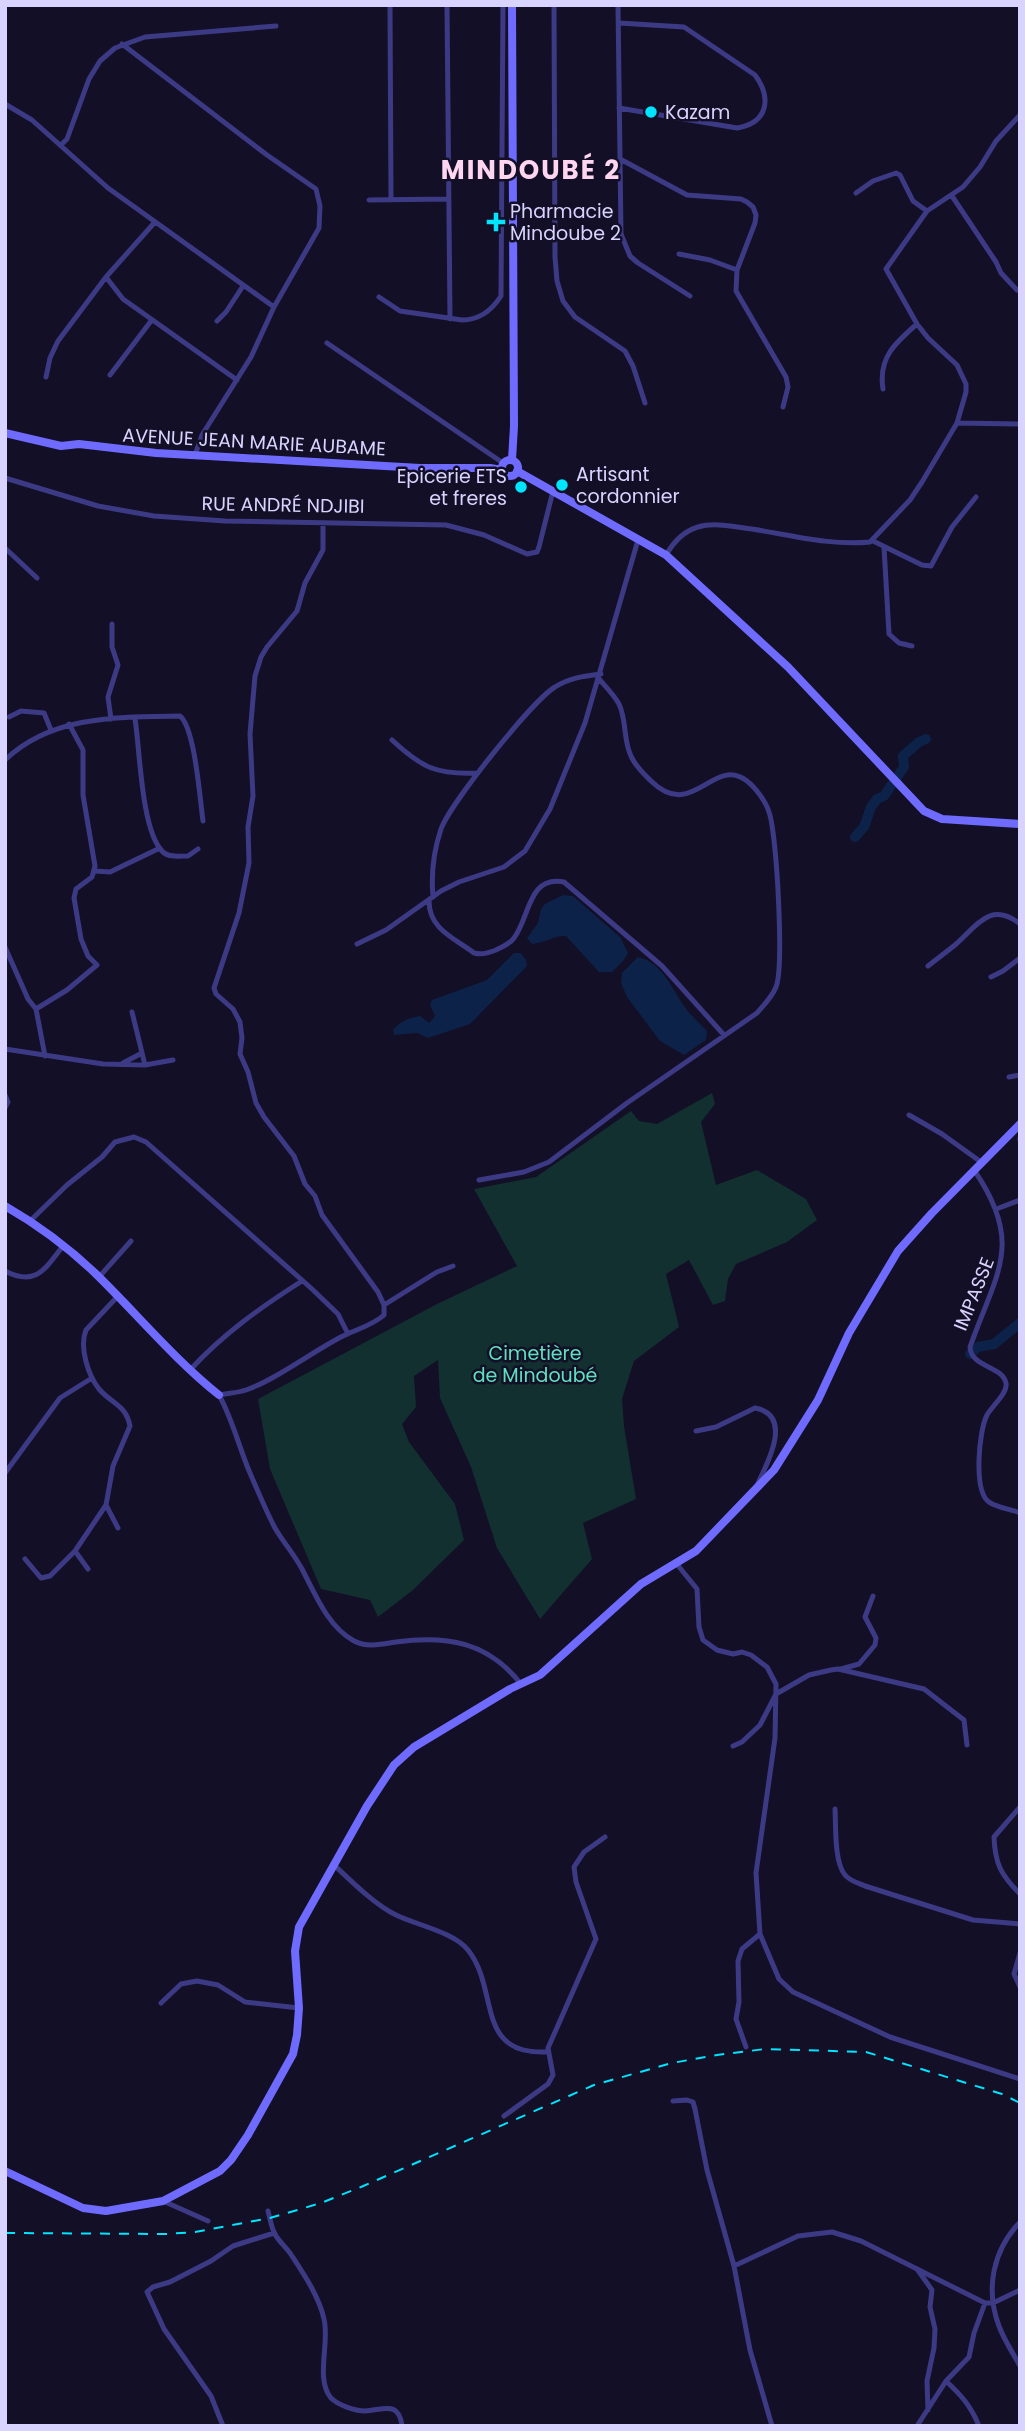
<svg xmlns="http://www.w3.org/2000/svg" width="1025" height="2431" font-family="Poppins,sans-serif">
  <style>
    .green { fill: #12302f }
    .water { fill: #0c2248 }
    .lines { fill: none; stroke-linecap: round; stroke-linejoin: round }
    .river { stroke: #0c2248; stroke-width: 10 }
    .street { stroke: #3d3a85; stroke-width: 5 }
    .secondary { stroke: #6f6bff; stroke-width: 8 }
    .rail { stroke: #00e5ff; stroke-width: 2; stroke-dasharray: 10 9; stroke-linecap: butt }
    .poi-dot { fill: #00e5ff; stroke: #130f26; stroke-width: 2.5 }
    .labels { text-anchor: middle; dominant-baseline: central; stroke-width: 5; stroke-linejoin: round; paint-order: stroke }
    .poi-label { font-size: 19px; fill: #d9d4ff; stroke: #130f26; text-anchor: start }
    .street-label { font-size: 19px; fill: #d9d4ff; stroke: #130f26 }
    .park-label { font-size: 19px; fill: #5fe0c0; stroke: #130f26 }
    .district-label { font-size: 26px; font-weight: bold; letter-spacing: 2px; fill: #ffd6f0; stroke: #130f26 }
  </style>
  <rect width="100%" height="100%" fill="#130f26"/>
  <!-- green -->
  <path class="green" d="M712,1093L715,1104L701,1122L716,1185L757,1170L806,1199L817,1220L787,1242L736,1264L728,1279L725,1301L713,1305L689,1260L666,1274L679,1327L634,1361L622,1399L624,1426L636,1499L583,1523L592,1559L540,1619L497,1548L471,1467L440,1398L438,1360L414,1376L416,1407L402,1424L409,1442L455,1504L464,1540L413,1590L378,1617L370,1600L321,1589L270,1469L258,1399L437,1304L517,1266L474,1189L536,1177L631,1111L639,1121L657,1124Z"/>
  <!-- water -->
  <path class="water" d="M563,895L573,896L620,937L628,953L624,960L612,972H599L566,936C553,936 545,943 532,944L527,938L538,923L541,909L545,904Z
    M514,953H521L526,960L527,966L470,1024L428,1038L417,1033L394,1035L393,1030C401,1021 408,1018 420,1016L429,1023L435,1016L430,1005L432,1000L487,980Z
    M638,957C663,962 673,992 687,1010C693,1017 700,1024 707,1031L706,1040L684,1055L660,1041L627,997L621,983L622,973Z"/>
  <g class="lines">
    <!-- river -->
    <path class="river" d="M855,837L864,827L871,807L877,799L884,796L904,767L903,756L919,742L926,739
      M970,1354L978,1347L994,1344L1020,1323"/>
    <!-- street -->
    <path class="street" d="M390,5L391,200
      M447,5L450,319
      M554,5L555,257L557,281L563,301L575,317L625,351L633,366L645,403
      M618,5L621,234L630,256L638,263L690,296
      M619,23L684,27L755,75C772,98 768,123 737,128L619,108
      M122,44L267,155L316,189L320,206L319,228L274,307L251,357L202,435L195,455
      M5,104L32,120L108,188L274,307
      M61,145L67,139L89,79L100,61L115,48L145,37L276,26
      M620,159L687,195L741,199L747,202L753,207L756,215L755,223L737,270L736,291L786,377L788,387L783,407
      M856,193L873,181L896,173L900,175L913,201L927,211
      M952,196L996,262L1001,273L1017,290
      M369,200L448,199
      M679,254L710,260L737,270
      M106,277L123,299L237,380
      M379,297L400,311L462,320C479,320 492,310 501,296L503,5
      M217,321L226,312L243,286
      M327,343L503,463
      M110,375L151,321
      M46,377L50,358L58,341L106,277L155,222
      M883,389C878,358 895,343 917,324
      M957,423L1020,424
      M5,478L98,506L154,516L225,521L446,525L484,535L527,554L537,552L539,547L553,491
      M323,523V550L305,583L297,611L267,647L261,657L255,676L250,734L253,796L248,827L249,863L239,913L214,988L216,994L233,1009L240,1022L242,1038L240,1054L248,1072L256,1103L264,1117L294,1156L305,1184L315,1196L322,1215L378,1292L384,1305V1315C372,1326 356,1329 341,1337C312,1352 275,1380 246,1390C237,1393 228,1393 219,1395C234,1422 240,1452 253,1480C260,1496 267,1513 275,1528C283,1542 294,1554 302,1569C315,1594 328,1627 354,1641C367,1648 383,1644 396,1642C447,1635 488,1642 521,1684
      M873,541L922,565L931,566L952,527L976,497
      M884,547L889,634L899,643L912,646
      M5,548L37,578
      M666,555C673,543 684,531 698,527C714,522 735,527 752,529C790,535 831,546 870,542L910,500L922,482L957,423L966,392V384L957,365L928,338L917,324L886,269L927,211L963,187L980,167L996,141L1020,115
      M9,717L21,711L44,713L51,730
      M111,719L108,697L118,665L112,647V624
      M135,719C140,749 141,829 162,851C168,858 180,856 188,856L198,849
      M392,740C422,768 437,775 478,773
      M5,760C52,715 119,717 180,716C195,728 200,800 203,821
      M95,871L110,872L160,848
      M433,897C431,875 434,850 441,829C450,804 532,701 555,687C569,678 584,676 601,674
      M429,901C429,929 454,938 474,953C482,955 488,953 496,950C502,947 510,944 514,938C530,917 528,875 564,882L662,966L724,1035
      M357,944L386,930L441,891L459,882L504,867L525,851L550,809L585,723L638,540
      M5,947L28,999L36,1009L45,1056
      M928,966C937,959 946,952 955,945C976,927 990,900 1020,924
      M991,977L1003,971L1020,958
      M36,1009L67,990L97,965L88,956L81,939L74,898L76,889L92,877L95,866L83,795V750L69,724
      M132,1012L145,1065
      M5,1049L103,1064L145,1065L173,1060
      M123,1063L142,1053
      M1009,1077L1020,1075
      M5,1095L8,1102L5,1108
      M909,1115L942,1134L981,1162
      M1020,1138V1140
      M974,1170C1025,1244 996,1273 970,1347C971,1368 1002,1365 1006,1383C1008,1393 992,1406 987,1415C979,1430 973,1491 989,1502C997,1508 1011,1509 1020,1513
      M479,1180L524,1172L549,1162L627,1103L757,1013C764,1005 772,997 776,987C784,967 777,834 769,812C766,802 756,788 747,781C713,755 693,822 651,781C644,774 635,766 631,756C623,740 627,721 619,704C614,695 606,687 599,679
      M999,1208L1020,1200
      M29,1222L67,1185L102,1157L115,1142L134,1137L146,1142L312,1289L338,1314L348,1334
      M5,1271C36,1287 45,1269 63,1246
      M99,1277L131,1241
      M384,1305L437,1272L453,1266
      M190,1370C223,1334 261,1307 302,1281
      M696,1431L716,1427L755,1408C794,1415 767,1464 758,1483
      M5,1473L60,1398L92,1378
      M106,1505L118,1528
      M75,1551L88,1569
      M25,1559L41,1578L50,1576L75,1551L106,1505L113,1466L130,1426C126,1405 112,1404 99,1389C88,1375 79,1347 86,1330L118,1296
      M676,1563L697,1589L699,1627L703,1640L717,1650L733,1654L742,1652L751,1655L767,1667L776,1684L775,1738L756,1873L760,1934L779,1979L793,1992L890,2037L1020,2079
      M841,1669L859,1664L875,1645L876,1638L865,1617L873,1596
      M733,1746L742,1742L760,1725L776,1694L809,1675L831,1670L838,1669L924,1689L964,1720L967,1745
      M1020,1807L994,1837C995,1864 1001,1875 1020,1894
      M835,1809C836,1826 834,1862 845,1875C850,1881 858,1883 865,1886L973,1920L1020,1924
      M333,1864C350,1880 375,1905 396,1915C416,1925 454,1932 468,1950C500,1990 474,2055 547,2052
      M1020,1953L1014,1974L1020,1987
      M161,2003L181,1984L197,1981L218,1985L245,2002L299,2008
      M746,2047L736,2019L739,2002L738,1961L742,1949L760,1934
      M673,2101L687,2100L693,2102L695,2109L707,2170L734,2266L750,2350L772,2426
      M504,2116L548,2084L553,2075L548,2048L596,1939L576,1882L574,1867L584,1852L605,1837
      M163,2201L208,2221
      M268,2211C270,2218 271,2226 274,2232C277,2240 285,2246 290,2253C303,2273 319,2296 324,2319C330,2343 315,2379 331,2398C338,2405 355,2411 365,2411C383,2410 399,2400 402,2426
      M1020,2222C993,2250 985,2289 999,2326C1004,2340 1013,2353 1020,2366
      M734,2266L798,2236L832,2232L861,2241L985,2303H993L1020,2290
      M917,2269L932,2290L930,2307L935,2329L934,2348L927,2381L928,2410
      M946,2381C961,2395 971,2406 979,2426
      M223,2426L211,2396L164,2329L147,2292L153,2287L170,2282L211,2261L233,2246L274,2233
      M917,2426L946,2381L969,2357L974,2333L985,2303"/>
    <!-- secondary -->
    <path class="secondary" d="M5,433L61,446L79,444L156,453L420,468H490L502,470
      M512,460L514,426L512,5
      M502 468a8 8 0 1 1 16 0a8 8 0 1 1-16 0Z
      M517,471L666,555L788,667L924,811L942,819L1020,824
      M5,1206C38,1225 69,1248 96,1274C137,1314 174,1359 219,1395
      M5,2171L83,2208L106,2211L163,2201L220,2171L231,2160L248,2135L293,2054L297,2035L299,2008L295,1951L299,1927L367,1806L394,1765L414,1747L510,1689L540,1675L641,1584L696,1551L774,1470L818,1400L849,1333L898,1251L932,1213L1020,1124"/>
    <!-- rail -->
    <path class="rail" d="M5,2233L167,2234L195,2232L270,2218L321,2203L361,2187L594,2085L672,2063L717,2055L765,2049L866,2052L1002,2094L1020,2103"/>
  </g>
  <!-- markers -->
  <g class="poi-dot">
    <circle cx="651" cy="112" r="7"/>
    <path d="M492.5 211.5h7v7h7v7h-7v7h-7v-7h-7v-7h7z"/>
    <circle cx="562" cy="485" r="7"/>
    <circle cx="521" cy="487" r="7"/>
  </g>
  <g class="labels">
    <!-- poi labels -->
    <g class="poi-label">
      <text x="665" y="112">Kazam</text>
      <text x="510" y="211">Pharmacie<tspan x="510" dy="22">Mindoube 2</tspan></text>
      <text x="576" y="474">Artisant<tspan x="576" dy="22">cordonnier</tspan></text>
      <text x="507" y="476" text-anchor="end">Epicerie ETS<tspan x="507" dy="22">et freres</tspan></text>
    </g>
    <!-- street labels -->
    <g class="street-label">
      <text transform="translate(254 442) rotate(3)">AVENUE JEAN MARIE AUBAME</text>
      <text transform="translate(283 505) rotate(1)">RUE ANDRÉ NDJIBI</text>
      <text transform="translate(974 1294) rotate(-68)">IMPASSE</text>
    </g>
    <!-- park labels -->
    <g class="park-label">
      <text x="535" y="1353">Cimetière<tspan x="535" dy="22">de Mindoubé</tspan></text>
    </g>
    <!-- district labels -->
    <g class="district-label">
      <text x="531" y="170">MINDOUBÉ 2</text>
    </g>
  </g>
  <!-- border -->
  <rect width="1025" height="2431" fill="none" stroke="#d9d4ff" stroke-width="14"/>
</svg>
